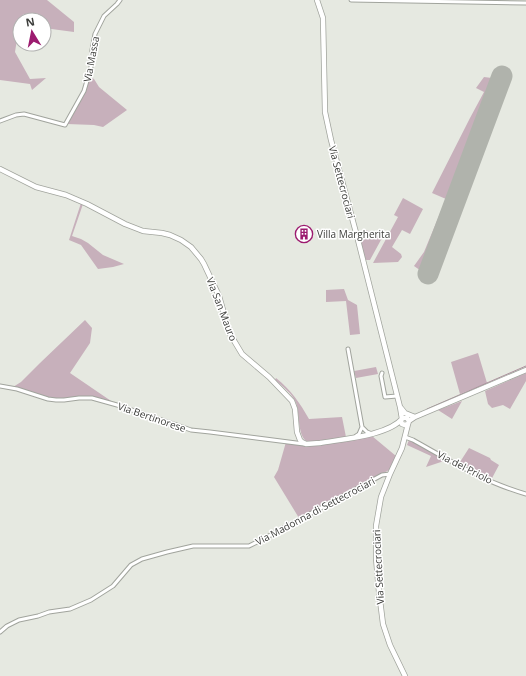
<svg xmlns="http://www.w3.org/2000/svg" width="526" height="676" font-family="'Open Sans',sans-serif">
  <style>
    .green { fill: #c7b0bb }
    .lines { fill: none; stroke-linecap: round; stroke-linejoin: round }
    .stream { stroke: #ad8f9e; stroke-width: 1 }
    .runway { stroke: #b0b3ac; stroke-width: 21 }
    .minor-casing { stroke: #a1a49d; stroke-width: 5 }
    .secondary-casing { stroke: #a1a49d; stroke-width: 6 }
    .minor { stroke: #fff; stroke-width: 3 }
    .secondary { stroke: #fff; stroke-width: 4.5 }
    .labels { text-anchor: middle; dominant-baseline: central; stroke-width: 3; stroke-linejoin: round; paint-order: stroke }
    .street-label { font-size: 10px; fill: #3b3c39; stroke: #fff }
    .poi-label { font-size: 10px; fill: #3b3c39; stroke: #fff; text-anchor: start }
  </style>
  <rect width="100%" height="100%" fill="#e6e9e1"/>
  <!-- green -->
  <path class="green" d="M0,0H47L74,22V32L44,28V20H20L15,52L30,79L46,78L32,90L30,84L0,80Z
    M494,75H499L480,122L424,273L414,266L424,252L446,199L432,193L470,118L484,92L476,88L484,77L492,78Z
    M90,77L94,79L99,87L127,110L103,127L94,125L67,124L71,115L86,89Z
    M403,198L423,209L410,234L402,230L392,247L401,254L402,257L398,262L373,263L398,217L394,215Z
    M81,203L83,204L72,236L81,239L88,243L103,255L124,264L113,267L98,269L81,245L69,240Z
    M366,230L382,238L370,260H365L360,240Z
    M344,289L348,300L357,305L360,334L350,335L346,301L326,302V290Z
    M85,320L92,328L90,343L70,373L114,403L92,397L80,396L66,398H48L13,387L21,382L40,363Z
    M478,353L487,383L460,394L451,362Z
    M376,367L378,374L356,378L354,371Z
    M526,373V381L510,409L503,405L492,408L488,404L485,391Z
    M276,378C291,390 300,403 309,419L342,417L346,437C337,438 317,444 309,442C297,440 300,412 296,403C293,394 282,386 275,380Z
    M462,401L452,419L438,410Z
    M372,436L396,456L391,469L299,518L274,477L278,470L286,442L308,446Z
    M409,440L447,460L426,467L431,456L407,445Z
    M469,448L490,458L491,460L499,465L491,480L460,462Z"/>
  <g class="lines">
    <!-- stream -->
    <path class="stream" d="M427,409L526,366"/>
    <!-- runway -->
    <path class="runway" d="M428,274L502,76"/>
    <defs>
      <path id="minor" d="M351,0L526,3
        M0,121L16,115L24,114L65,125L84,91L91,67L92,50L95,34L104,16L117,4L120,0
        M348,349L362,427L359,434L356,436
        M382,373L381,376L385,397L397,396
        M0,386L17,389L48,399L56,400H64L79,398H92L117,405L174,424L191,430L210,432L304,444
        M362,427L367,432L372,434
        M405,437L413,440C449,460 486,483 526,494
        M0,632L7,626L19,620L38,616L49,612L70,609L91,600L113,586L131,565L142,559L167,552L193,546H249L267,537L382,475L390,474"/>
      <path id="secondary" d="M317,0L323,18L325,112L331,140L358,240L400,407L402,419
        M0,169L36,187L66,195L87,204L125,224L143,231L162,233L170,235L181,240L191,247L201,259L204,264L219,296L230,334L242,354L269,377L292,401L295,409L297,432L300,440L302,442L306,444L320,443C343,439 388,436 403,418H407L409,421L408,424L405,425L402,424L401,421
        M401,408L405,413L415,417
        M409,421L415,417L526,370
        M405,676L390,645L383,624L379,592L376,558V526L381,497L390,474L402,448L408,424"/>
    </defs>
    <!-- minor casing -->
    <use href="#minor" class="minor-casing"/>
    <!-- secondary casing -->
    <use href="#secondary" class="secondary-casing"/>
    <!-- minor -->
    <use href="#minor" class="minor"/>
    <!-- secondary -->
    <use href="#secondary" class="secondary"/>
  </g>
  <!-- icons -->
  <defs>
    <symbol id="building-ring" viewBox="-11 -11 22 22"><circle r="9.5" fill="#fff" stroke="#9c1b6f" stroke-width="1.5"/><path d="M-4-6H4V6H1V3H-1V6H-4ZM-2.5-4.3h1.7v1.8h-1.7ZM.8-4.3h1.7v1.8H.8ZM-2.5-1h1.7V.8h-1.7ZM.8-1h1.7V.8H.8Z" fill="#9c1b6f"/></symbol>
  </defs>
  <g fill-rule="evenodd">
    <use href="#building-ring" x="294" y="224" width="20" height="20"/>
  </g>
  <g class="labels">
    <!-- street labels -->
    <g class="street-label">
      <text transform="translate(91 59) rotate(-79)">Via Massa</text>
      <text transform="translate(342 182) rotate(75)">Via Settecrociari</text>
      <text transform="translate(222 309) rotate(69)">Via San Mauro</text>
      <text transform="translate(152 417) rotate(19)">Via Bertinorese</text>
      <text transform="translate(465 467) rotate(27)">Via del Priolo</text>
      <text transform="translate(315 511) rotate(-28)">Via Madonna di Settecrociari</text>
      <text transform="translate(378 567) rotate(-93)">Via Settecrociari</text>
    </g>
    <!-- poi labels -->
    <g class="poi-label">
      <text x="317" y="234">Villa Margherita</text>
    </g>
  </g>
  <!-- north arrow -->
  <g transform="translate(32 32) rotate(350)"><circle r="19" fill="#ffffff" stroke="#b1b1b0"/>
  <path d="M0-3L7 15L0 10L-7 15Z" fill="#9c1b6f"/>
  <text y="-6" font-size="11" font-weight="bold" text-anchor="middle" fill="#3b3c39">N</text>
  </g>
</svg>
